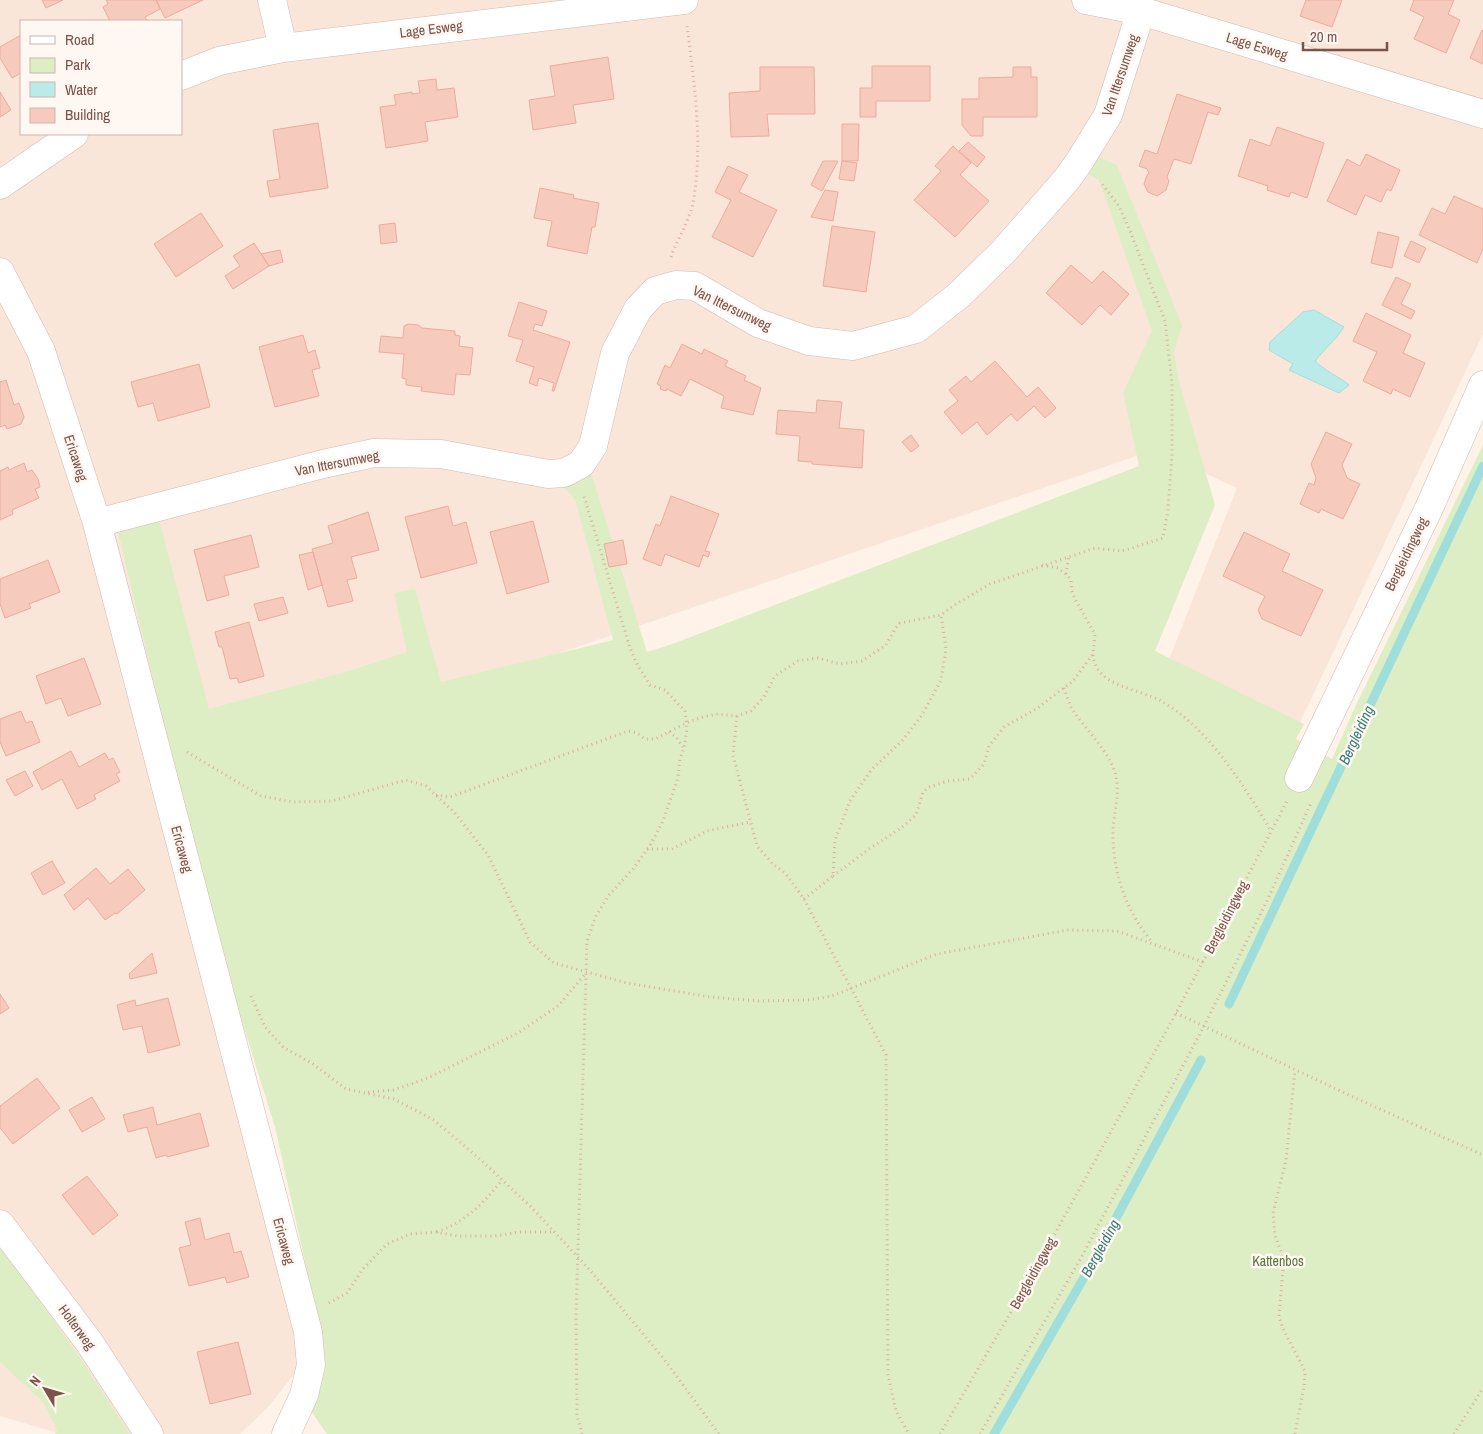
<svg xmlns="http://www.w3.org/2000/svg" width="1483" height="1434" font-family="'Archivo Narrow',sans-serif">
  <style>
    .residential { fill: #f9e6d9; fill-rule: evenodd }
    .green { fill: #ddeec5 }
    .water { fill: #bbebe9; stroke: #a0dedc }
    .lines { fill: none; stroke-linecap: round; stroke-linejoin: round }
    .stream { stroke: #a0dedc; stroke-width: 9 }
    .building { fill: #f7cabe; stroke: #ebac9c }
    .street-casing { stroke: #d5b9b0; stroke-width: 29 }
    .path { stroke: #ddada0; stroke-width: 3; stroke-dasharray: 1 4; stroke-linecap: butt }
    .street { stroke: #fff; stroke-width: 28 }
    .labels { text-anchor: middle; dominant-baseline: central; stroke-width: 5; stroke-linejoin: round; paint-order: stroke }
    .street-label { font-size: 14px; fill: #7c5249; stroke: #fff7f1 }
    .park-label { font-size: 14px; fill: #57773a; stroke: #fff7f1 }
    .water-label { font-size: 15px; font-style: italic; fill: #387b7a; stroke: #fff7f1 }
  </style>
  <rect width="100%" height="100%" fill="#fef2e9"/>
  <!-- residential -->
  <path class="residential" d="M0,0H1483V334L1297,729L1162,677L1237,488L1154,450L173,785L301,1343L299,1368L269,1406L240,1434H61L0,1416ZM21,21H181V134H21Z"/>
  <!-- green -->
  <path class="green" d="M1091,153L1117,165L1182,325L1174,353L1179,381L1215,505L1155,651L1304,724L1296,739L1332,759L1356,705L1483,445V1434H327L308,1407L322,1375L324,1347L275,1127L239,1012L167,737L116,523L157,512L209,709L349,671L407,652L394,593L415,589L441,682L613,640L575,499L556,479L588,463L647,652L675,643L1139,466L1123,392L1152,331L1099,180L1079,169Z
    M0,1243L85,1365L130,1434H55L57,1430L43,1402L0,1362Z"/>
  <!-- water -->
  <path class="water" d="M1314,310L1344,327C1336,340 1324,349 1315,361C1325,371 1338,376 1349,385L1339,393L1289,370L1293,364L1269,350L1270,342L1303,312Z"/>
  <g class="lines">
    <!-- stream -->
    <path class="stream" d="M1229,1004L1483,466
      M994,1434L1086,1274L1201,1060"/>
  </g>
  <!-- building -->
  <path class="building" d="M42,0H63L46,8Z
    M106,0H156L160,9L145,17L147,21H110L103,7L108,4Z
    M156,0H203L165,18Z
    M1306,0H1342L1332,27L1300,16Z
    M1414,0H1454L1448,14L1460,20L1446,53L1414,39L1424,17L1410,10Z
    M1482,30L1483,31V64L1470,58Z
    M21,35V73L12,78L0,58V47Z
    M608,57L614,99L573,105L576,123L533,130L529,100L555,96L550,66Z
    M872,66H930V101H876V117H860V88H872Z
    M760,67H814L815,114H767L769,136L731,137L729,93L760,91Z
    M1013,67H1031V77H1037V117H983V136H971L962,125V99H979V78L1013,77Z
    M436,79L437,90L454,88L458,117L425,122L428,141L386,148L380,107L396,105L394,95L412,92V94L420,93L418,81Z
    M0,92L11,110L0,117Z
    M1177,94L1221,108L1218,115L1208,112L1191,164L1174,159L1167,177L1169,181L1166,190L1157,196L1148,192L1144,184L1147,175L1149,173L1147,169L1139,166L1145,150L1157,154Z
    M318,123L328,188L270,197L267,181L280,179L273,130Z
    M842,124H859L858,161H842Z
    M1277,127L1324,143L1307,198L1291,192L1289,197L1267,190L1268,186L1238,176L1250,139L1270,146Z
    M968,142L985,157L977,167L959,151Z
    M953,146L971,163L960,175L989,201L955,237L914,200L941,171L935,166Z
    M1366,154L1400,170L1391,191L1387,189L1381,202L1365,195L1356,215L1327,201L1347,159L1360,166Z
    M823,161H838L822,191L811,185Z
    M842,161L857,163L854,181L839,179Z
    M728,166L748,175L739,192L777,210L753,257L712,237L731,200L715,192Z
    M540,188L574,195L573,198L599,203L595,227H592L587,254L547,246L552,221L534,218Z
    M825,190L838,192L833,221L811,217Z
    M1454,196L1483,209V249L1477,263L1419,235L1432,208L1445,214Z
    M201,213L223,246L176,277L154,244Z
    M395,223L397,242L381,244L379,225Z
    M832,226L875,232L866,292L823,286Z
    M1378,232L1399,237L1392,268L1371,263Z
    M1411,241L1426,248L1419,263L1404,256Z
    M254,243L269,266L233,289L225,276L240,266L233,256Z
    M280,250L283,262L269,266L261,254Z
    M1071,265L1092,283L1103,271L1129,294L1111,315L1100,305L1082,325L1046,293Z
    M1396,277L1411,284L1401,304L1415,311L1411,319L1382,305Z
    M519,302L547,311L542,326L535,324L533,330L570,342L554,391H552L554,383L539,378L537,386L529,383L534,367L516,361L523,340L508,336Z
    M1366,313L1411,335L1403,353L1425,363L1410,397L1393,389L1391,394L1363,381L1377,352L1353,341Z
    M408,324L418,325L422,328L455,331V335L460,336L459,346L473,348L470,375L456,374L454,395L421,391L422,387L406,385V379L402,378L404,354L379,352L381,336L403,338L404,326Z
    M303,335L308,353L315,350L320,368L312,370L319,396L275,407L259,347Z
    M682,344L702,354L704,349L728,361L725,366L746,376L744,380L761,388L753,415L721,408L724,396L690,379L681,396L667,389L666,391L660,389L661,386L657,384L665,365L670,368Z
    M995,361L1027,397L1038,387L1056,408L1045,418L1034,406L1017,421L1011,414L987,435L977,422L962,434L944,412L958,401L949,390L966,376L971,382Z
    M199,364L210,407L158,421L153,403L138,407L131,382Z
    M6,380L14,405L19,403L24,417L21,424L7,429L5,425L0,427V382Z
    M817,400L842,402L839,428L864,430L862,468L812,464V462L798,461L800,436L776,434L778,410L816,413Z
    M1326,432L1352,444L1342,465L1347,478L1360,484L1343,519L1321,509L1319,513L1300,504L1309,483L1314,485L1316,478L1311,464Z
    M911,435L919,446L911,452L902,442Z
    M24,463L27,472L32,470L38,479L40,487L35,489L39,498L12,510L13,514L0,520V471L8,467L9,470Z
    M671,496L719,514L705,551L710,552L708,557L703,555L699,567L665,554L661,566L643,559L656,524L660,526Z
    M448,506L453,526L466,522L477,563L421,578L405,517Z
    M368,512L379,550L351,557L357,578L347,580L353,601L328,607L312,549L333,543L328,526Z
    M533,521L549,582L507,594L490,532Z
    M1244,532L1290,554L1282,571L1323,590L1301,636L1262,619L1258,610L1265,596L1223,576Z
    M251,535L259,567L224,576L229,595L207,601L194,550Z
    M623,540L627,564L609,567L604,544Z
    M313,552L322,585L308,590L299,555Z
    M48,560L60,592L29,604L31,608L5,618L0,604V579Z
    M283,597L288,613L259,621L254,604Z
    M249,622L264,676L239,683L237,678L230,679L222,647H219L215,632Z
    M84,658L101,704L68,716L61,698L46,704L36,676Z
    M21,711L26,723L32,721L40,742L6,756L0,742V719Z
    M71,751L79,767L105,753L109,760L113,758L120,772L116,774L120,781L94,795L96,799L77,809L62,779L42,790L33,772Z
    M25,771L33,786L15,796L6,780Z
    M52,861L65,883L43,895L31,873Z
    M96,868L110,884L128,869L145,890L117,914L115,913L105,920L88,898L74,910L64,895Z
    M152,953L157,973L130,979L129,974Z
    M0,994L9,1008L0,1014Z
    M168,998L180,1045L148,1053L142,1026L123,1030L117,1005L135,1000L136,1006Z
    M37,1078L60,1108L13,1144L0,1128V1106Z
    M92,1097L105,1119L82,1132L69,1110Z
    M153,1107L157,1125L200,1113L209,1146L167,1157L166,1155L156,1158L147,1127L128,1132L123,1115Z
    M87,1176L118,1215L93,1235L62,1195Z
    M200,1218L205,1240L229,1233L234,1253L241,1251L249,1277L227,1283L225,1277L189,1286L179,1248L191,1245L185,1222Z
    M238,1342L251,1394L210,1404L197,1352Z"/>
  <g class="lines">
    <defs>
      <path id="street" d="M272,0L283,48
        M1086,0L1141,11L1483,114
        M181,76L219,61L283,48L684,0
        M0,185L74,134
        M0,272L41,351L97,523L308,1332L311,1365L304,1395L286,1434
        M97,523L323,464L374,453L441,454L548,474L564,473L581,464L593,446L615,353L638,309L655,291L676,285L695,286L758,323L809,341L853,346L916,329L959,295L1003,252L1067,179L1079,162L1108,115L1141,11
        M1299,778L1430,506L1483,385
        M0,1224L89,1342L149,1434"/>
    </defs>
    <!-- street casing -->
    <use href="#street" class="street-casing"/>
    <!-- path -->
    <path class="path" d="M671,257C678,237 691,219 694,197C703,141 694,82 687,26
      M1066,574L1069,556
      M1093,655C1096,687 1138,688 1161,701C1208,727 1244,786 1271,831
      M1064,688C1066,695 1069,703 1072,709C1086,731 1110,751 1116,776C1120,794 1114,812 1113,830C1112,871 1126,912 1153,943
      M737,716L733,755L757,846L774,865L786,874L804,899L886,1055L888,1375L896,1411L909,1434
      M669,732L676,737L683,747
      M187,752L261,796L293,802L332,801L406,780L426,786L454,812L488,855L530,942L554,963L627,983L710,997L759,1001L809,1000L832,996L937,954L1068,930L1117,931L1203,962
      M436,795L450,797L628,731L637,733L645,739H655L686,723L703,717L718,714L737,716L751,711L764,697L775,676L798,661L818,658L840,664L862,661L886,645L895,629L900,623L941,615L953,606L990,584L1095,548L1122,551L1163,538L1168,510L1172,456V383L1165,321L1130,231L1119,206L1100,181
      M647,849H672L707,831L750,822
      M833,876L869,849L901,828L916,815L923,792L929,787L948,781L970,779L984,764L989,746L1004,727L1036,709L1073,681L1093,654L1095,634L1076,601L1072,591L1071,580L1066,574L1058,568L1042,565
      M804,899L833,876L835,840L850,801L872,769L902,741L922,715L941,680L946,649L941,615
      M251,996L265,1027L283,1047L313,1064L346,1089L394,1099L434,1120L482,1161L532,1208L588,1268L664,1359L719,1434
      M1176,1013L1353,1097L1483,1155
      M368,1092L394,1090L428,1078L518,1033L558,1006L586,973
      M437,1232C465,1222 484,1203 502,1180
      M329,1303L347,1293L363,1269L387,1244L410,1234L436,1232L457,1236H495L519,1232H554
      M582,1434L577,1415L576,1315L587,941L596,916L609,895L633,869L651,844L663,821L678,778L680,759L684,748L687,729L685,711L665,690L650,685L638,666L630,648L583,493
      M940,1434L1029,1281L1176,1013L1287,801
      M980,1434L1082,1256L1204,1026L1266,903L1311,803
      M1295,1434L1304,1386L1305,1371L1283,1329L1279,1317L1283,1269L1282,1254L1275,1236L1273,1213L1286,1160L1295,1070
      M1454,1434L1483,1388"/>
    <!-- street -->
    <use href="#street" class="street"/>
  </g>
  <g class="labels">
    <!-- street labels -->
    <g class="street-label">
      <text transform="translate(431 29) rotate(-7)">Lage Esweg</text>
      <text transform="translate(1257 46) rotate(17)">Lage Esweg</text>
      <text transform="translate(1120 75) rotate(-71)">Van Ittersumweg</text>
      <text transform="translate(732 308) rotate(26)">Van Ittersumweg</text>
      <text transform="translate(76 458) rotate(72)">Ericaweg</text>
      <text transform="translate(337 463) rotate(-11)">Van Ittersumweg</text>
      <text transform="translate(1406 554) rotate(-64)">Bergleidingweg</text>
      <text transform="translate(182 849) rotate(75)">Ericaweg</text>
      <text transform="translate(1226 917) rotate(-63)">Bergleidingweg</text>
      <text transform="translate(284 1241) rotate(75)">Ericaweg</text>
      <text transform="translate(1033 1273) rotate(-61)">Bergleidingweg</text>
      <text transform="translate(77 1327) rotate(54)">Holterweg</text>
    </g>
    <!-- park labels -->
    <g class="park-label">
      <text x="1278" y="1261">Kattenbos</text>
    </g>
    <!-- water labels -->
    <g class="water-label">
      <text transform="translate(1356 735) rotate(-65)">Bergleiding</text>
      <text transform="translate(1100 1248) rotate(-61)">Bergleiding</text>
    </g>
  </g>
  <!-- legend -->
  <rect x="20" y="20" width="162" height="115" fill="#fff7f1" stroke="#cbb5ae"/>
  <rect x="30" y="36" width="25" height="8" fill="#ffffff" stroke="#cbb5ae"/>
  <text x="65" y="45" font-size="15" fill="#7c5249">Road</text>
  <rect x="30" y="58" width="25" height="15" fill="#ddeec5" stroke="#cbb5ae"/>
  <text x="65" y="70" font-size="15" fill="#7c5249">Park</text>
  <rect x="30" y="82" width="25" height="15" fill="#bbebe9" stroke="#cbb5ae"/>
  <text x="65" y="95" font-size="15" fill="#7c5249">Water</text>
  <rect x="30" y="108" width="25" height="15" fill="#f7cabe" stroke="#cbb5ae"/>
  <text x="65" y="120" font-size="15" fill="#7c5249">Building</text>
  <!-- north arrow -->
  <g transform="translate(45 1389) rotate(308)" stroke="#fff7f1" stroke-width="4" paint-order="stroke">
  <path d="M0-4L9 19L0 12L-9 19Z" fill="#7c5249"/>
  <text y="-8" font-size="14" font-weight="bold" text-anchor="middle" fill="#7c5249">N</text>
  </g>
  <!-- scale -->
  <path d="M1303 42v8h84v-8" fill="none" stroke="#7c5249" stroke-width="2.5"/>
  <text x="1310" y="42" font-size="15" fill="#7c5249" stroke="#fff7f1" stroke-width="4" paint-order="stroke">20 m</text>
</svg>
